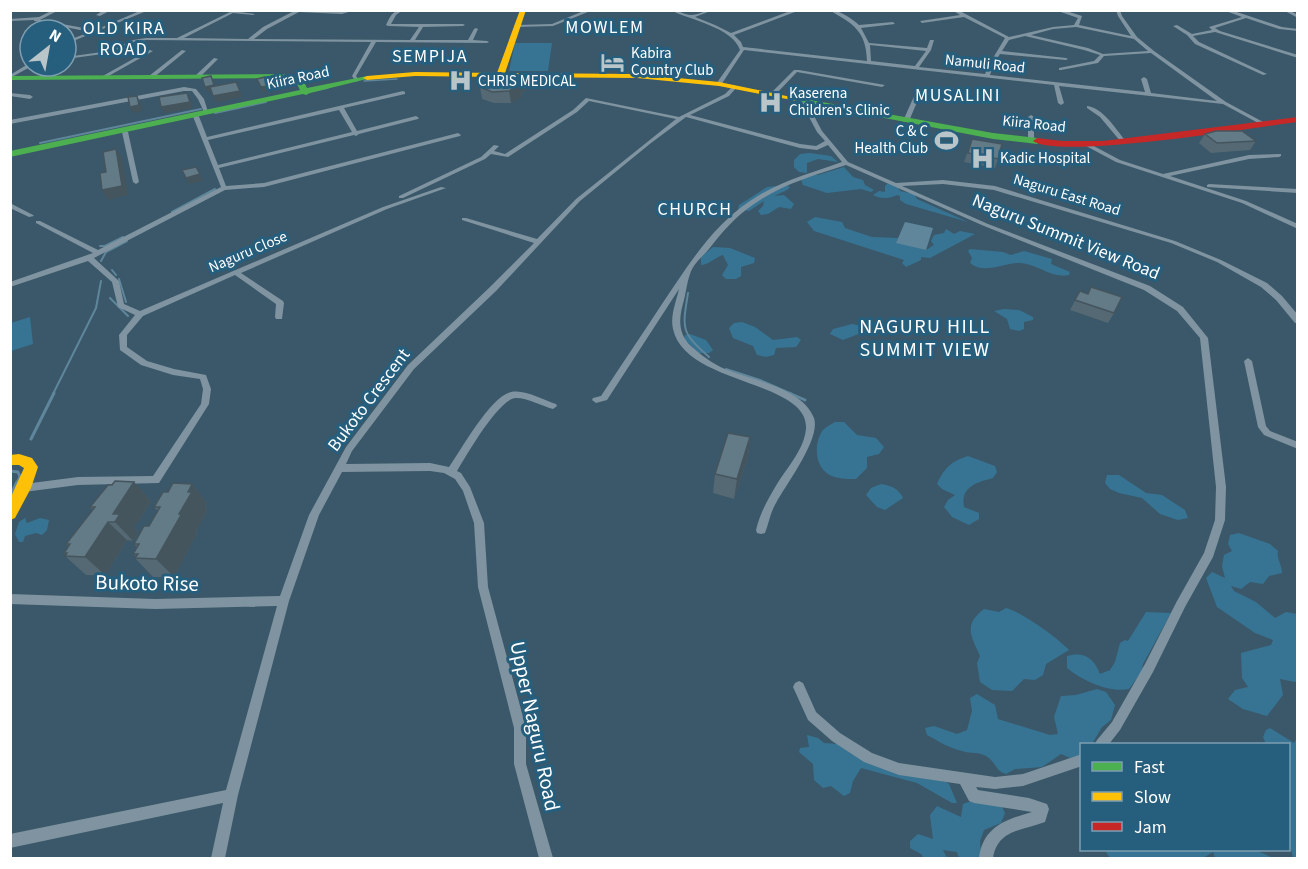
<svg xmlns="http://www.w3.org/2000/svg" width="1308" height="869" font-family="'Source Sans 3',sans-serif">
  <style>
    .green { fill: #377493 }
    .water { fill: #5f869b }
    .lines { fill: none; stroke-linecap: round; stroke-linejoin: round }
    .stream-far2 { stroke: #5f869b; stroke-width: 1.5 }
    .stream-far1 { stroke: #5f869b; stroke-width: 2 }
    .stream { stroke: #5f869b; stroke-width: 3 }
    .street { fill: #7f94a0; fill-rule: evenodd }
    .fast { fill: #4caf50; fill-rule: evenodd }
    .slow { fill: #ffc107; fill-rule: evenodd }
    .jam { fill: #c62828; fill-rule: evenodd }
    .wall { fill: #556974 }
    .shaded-wall { fill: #45555e }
    .building { fill: #637a87; stroke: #45555e; stroke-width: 1.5 }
    .labels { text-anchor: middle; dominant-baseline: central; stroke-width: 6; stroke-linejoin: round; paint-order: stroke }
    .far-poi-label { font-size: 15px; fill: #fff; stroke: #265e7d; text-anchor: start }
    .far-street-label { font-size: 15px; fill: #fff; stroke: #265e7d }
    .far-quarter-label { font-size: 18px; letter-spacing: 1.5px; fill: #fff; stroke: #265e7d }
    .street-label { font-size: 18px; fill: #fff; stroke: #265e7d }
    .neighbourhood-label { font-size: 20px; letter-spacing: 1.5px; fill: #fff; stroke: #265e7d }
    .near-street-label { font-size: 21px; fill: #fff; stroke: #265e7d }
  </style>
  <rect width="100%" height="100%" fill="#3a5869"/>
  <!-- green -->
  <path class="green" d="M515,43H552L548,71H509Z
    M810,153L831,156L838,162L818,159L807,163V173L799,172L794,167V160L800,154Z
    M844,167L853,177L863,180L865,185L874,190L871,192L861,189L827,193L803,185L801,180L807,174L818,175Z
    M888,183L898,187L900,191L914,194L917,199L968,222L906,204L900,200V196L897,195C890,199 880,199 873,195L879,191L885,192V186Z
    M786,185L790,187L787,190L774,196L784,195L794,204L791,209L779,207L768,214L761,215L758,211L763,206L764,201L749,211L738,209L739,205L767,187Z
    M815,217L842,222L845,228L872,237L898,238L897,242L926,250L934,245L931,241L934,235L944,233L946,229L954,234L960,231L975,234L930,258L921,257V260L906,267L902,263L904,260L814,231L807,222Z
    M713,247L730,248L755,258L754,263L741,267V276L736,279H726L722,275L728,265L723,255C714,258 710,264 701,265V257Z
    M970,249L1003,252L1011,255L1024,251L1052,259L1051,264L1070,272L1069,275C1052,279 1036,263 1019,263C1003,263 984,275 970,263L972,258L968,251Z
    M1004,309L1019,310L1033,317V320L1024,322V329L1019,331L1010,329L1007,319L994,311Z
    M30,317L33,344L11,351V323Z
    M742,322L755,327L773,340L797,337L801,340L796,347L776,348L774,355L766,357L757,355L753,346L733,338L729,328L734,323Z
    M852,324L862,326L861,333L843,340L830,334L833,329Z
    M690,334L706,340L713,350L709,353H699L684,339L685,335Z
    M835,422H844L857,435L876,438L884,447L879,454L867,457V468L856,479C847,479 836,479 828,474C814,465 814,442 823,430C826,427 831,424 835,422Z
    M968,456L995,466L997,472L993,478C977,482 960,487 964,507L979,513V519L969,525L952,517L944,507L948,500L955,495L942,489L937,484C944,468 952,461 968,456Z
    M1107,475H1119L1146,493L1162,495L1185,510L1188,518L1178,520L1160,514L1142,498L1119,493L1110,489L1105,483Z
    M881,484C892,486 898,488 903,498L885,510L877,507L866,495L871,488Z
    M25,518L27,523L40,518L49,520L47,530L42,535L36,533L25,536L23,542H19L15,534L19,522Z
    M1239,533L1270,544L1278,551C1276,558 1282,564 1282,573L1269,576L1263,584L1250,582L1241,589L1231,586L1234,591L1256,602L1275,618L1286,612L1297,614V681L1295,682L1280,679L1283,695L1267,716L1243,709L1228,699L1235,690L1248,687L1242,678L1241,653L1271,645L1273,640L1255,633L1217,607L1206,578L1212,572L1225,578L1222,566L1224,555L1232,551L1228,544L1230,535Z
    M1006,608C1022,612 1058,638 1069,650L1046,664L1043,675L1035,680L1024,679L1012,691L992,690L980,682L977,663L980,656C971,636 963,625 984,609L999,612Z
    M1146,612L1171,613L1143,664L1142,671L1129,689C1109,693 1083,681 1067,668V656C1084,651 1094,658 1100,674L1110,670L1115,662L1120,643L1125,640L1128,641Z
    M1097,689L1106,692L1115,705L1111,720L1102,727L1092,744H1082L1081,755L1070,758L1061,754L1042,767L1015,769L1006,774C996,771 996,764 989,758C980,751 971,754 962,751C949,748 938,741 927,735L925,728L934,726L957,734L967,730L972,711L970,698L977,694L995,705L998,719L1050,735L1058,734L1054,717L1061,696L1076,695Z
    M1270,728L1294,743L1297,738V858H1291L1293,857L1288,839V744H1266L1263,737L1266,730Z
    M807,735L818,738L824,743L838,744L898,773L946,782L949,784L957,803H952L917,783L861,768L853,781L850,793L844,796L831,786L823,788L814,780L813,764L799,752L800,748L809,747Z
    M988,795L997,797L1005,813L1001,823L984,830L980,841L981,858H959L957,852L943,850L947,858H924L921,854L910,848V841L918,834L933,839L930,815L937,806L961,817L963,804Z
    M1114,850H1256L1273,858H1215L1213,852L1203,858H1110L1106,852Z"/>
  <!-- water -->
  <path class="water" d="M905,222L933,228L926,250L896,243Z"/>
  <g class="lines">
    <!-- stream-far2 -->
    <path class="stream-far2" d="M364,81L397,79
      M305,93L328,88"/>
    <!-- stream-far1 -->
    <path class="stream-far1" d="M215,113L266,102
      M40,143L201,109
      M172,212L215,189
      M100,246H105L123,237
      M101,261L106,252L127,241
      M112,270L116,275
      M119,279L126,302
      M688,293C682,330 681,332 709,357
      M110,298L128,316
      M726,369L760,380L792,394
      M53,394L96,308L101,281"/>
    <!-- stream -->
    <path class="stream" d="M789,393L805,400
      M31,439L54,393
      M10,471L18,472L20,477L17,483
      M10,496L17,482"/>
    <!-- street -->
    <path class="street" d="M53,10H59L40,20L95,30L142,10H149L66,44V41L90,32L45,23L26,33L24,31L41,22L34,21V20L10,21V19L39,17Z
      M104,10H111L100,16L96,15Z
      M296,10L342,12L355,10L342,14L299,12L267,29L254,39L410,40L419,27L388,26L386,25C390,17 392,10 403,10L396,15L391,24H463L465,25L463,26L423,27L415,40H468L474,29L476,28L478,29L473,40L487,41L489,42L487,43L376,42L356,76L359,80L356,82L352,76L371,42L146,40L134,42L110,53L66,59V57L109,51L133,40L146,38H177L232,11L255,14L253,15L233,13L184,38L248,39L263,27Z
      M586,10H593L553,26L516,27L514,26L516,25L552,24Z
      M670,10C678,10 685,15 691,15C699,15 705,10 713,10L695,17L715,25L731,33L793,10H800L734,35L741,42L743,47L867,61C866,30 853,24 829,10C840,10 851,18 859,25L893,22L895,24L861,28L869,43L927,48L930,40H934L931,50L919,67L985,74L990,63L1005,38L964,17L922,23L920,21L960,15L952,10H958L1009,37L1053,27L1074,25L1078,18L1055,10H1063L1082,16L1079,25L1131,36L1118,16L1116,10H1120L1122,16L1137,37L1154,51L1226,102L1265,123L1260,124L1223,104L1059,86L1064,103L1061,105L1058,103L1054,85L744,50L721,85L719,86L716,84L740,50C732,27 690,20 670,10ZM1076,27L1134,39L1148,51L1103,54L1088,48L1031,35L1053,29ZM1025,36L1084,50L1100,55L1094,61L1059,68V70H1061L1098,63L1104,56L1151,53L1217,101L1151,93L1147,79L1144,77L1141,79L1145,92L990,75L994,63L1000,54L1066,60L1068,59L1066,58L1002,51L1009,40ZM870,45L926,51L915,66L871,61Z
      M1223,10H1231L1282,27L1298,29V31L1279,29L1246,18L1215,28L1220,31L1298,55V58L1215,32L1193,36L1199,42L1267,74L1263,75L1195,44L1187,35L1173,26L1177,25L1192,34L1212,30L1209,27L1242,17Z
      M1283,10H1289L1298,15V18Z
      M149,50L153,51L105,78L101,77Z
      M182,50L186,51L153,78H149V76Z
      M214,58L218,59L200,77H196V75Z
      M28,64H30V66H32L10,78V75Z
      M794,70H799L885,85L882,87L797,72L775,95H771V93Z
      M734,85L737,87L729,96L690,115L800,144L816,146L825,141L817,132L800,100L805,99L822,131L848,162L896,183L943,180L995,186L1175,241L1221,260L1267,283L1282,296L1298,315V323H1295L1276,300L1261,287L1217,262L1171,243L994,190L943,184L902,186L988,224L1150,286L1183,307L1208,338L1226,487L1225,520L1213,557L1185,607L1153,672L1120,730L1109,744H1095L1097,740L1112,722L1145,664L1177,601L1204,553L1215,520L1216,487L1200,338L1177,311L1144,290L984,226L846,165C814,175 781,185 754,204C736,216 722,232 709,249C703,256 693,264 690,274C687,282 686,292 684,300C679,317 677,333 691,346C701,355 713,364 725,369C752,380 803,388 814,418C821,439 786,484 776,503C770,513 769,523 765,533L761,534L757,533L756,530C760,513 768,499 777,484C787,468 805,448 806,428C808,380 685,385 673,329C670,316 676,302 679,289L607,400L596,403L592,400L593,398L601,396C621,365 642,335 662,304C687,267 712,226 750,201C777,182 811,173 842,162L828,145L817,150L800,148L686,117L651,143L580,201L496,291L414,369L352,451L346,464L430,463L449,467C461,450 490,397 511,392C525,389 543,400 556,404L557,406L553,409C542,406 528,398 516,398C499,398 466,456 457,471L461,473L470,487L484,523L488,587L526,728V764L553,858H539L514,764V728L478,587L474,523L463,491L455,479L444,473L430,471L342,472L319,515L289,601L238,795L225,858H211L223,803L10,848V834L226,790L277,606L155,609L10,604V594L155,599L280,596L309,515L346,447L408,365L490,287L534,243L462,220V218H466L537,239L576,199L676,119L589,101L577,112L508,157L491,154L485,159L403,198H399V196L481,157L494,145L499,146L494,151L505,154L573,110L586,98L679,117L725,94Z
      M184,87L196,89L204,99L208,112H204L198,99L192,91H184L10,124V120Z
      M403,91L405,92V94L344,108L357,131L416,116L419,118L418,119L359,134L356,136L354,135L219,168L226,186L264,183L458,133L461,135L460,136L264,187L225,190L94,258L119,281L124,304L140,311L383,207L441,187L446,188L387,209L241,273L283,301L284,303L282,319H276L275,317L276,304L235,275L143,316L127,335V347L147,361L174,369L206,375L211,389L209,404L159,483L78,485L24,492L21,491L19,488L21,485L24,484L78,477L153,476L201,404L203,389L200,379L173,375L141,365L120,350L119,335L135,315L118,307L112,282L88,261L10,287V282L93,253L36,223V221H40L98,250L221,187L192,114L193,113L198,114L207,137ZM339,110L352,132L218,165L208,140Z
      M10,93L30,95L33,97L30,99L10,96Z
      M915,94L920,95L909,121L904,122L903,121Z
      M1087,106C1103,108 1115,128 1125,140V142H1121L1100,117L1087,108Z
      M1031,115L1034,117V141L1031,143L1028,141V117Z
      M125,130L128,132L139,182L136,184L133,182L122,132Z
      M1086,144H1090L1120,160L1163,174L1249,155L1281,154V156L1279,157L1249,159L1170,176L1246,201L1298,224V229L1242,203L1116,162L1086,146Z
      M1209,184L1298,189V193L1207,187V185Z
      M10,203L33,215L34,216L29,217L10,208Z
      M1248,358L1252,361L1266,426L1270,431L1298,442V449L1264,435L1258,427L1244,361Z
      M799,681L803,683L816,712L840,733L872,753L899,763L995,777L1023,774L1082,754V766L1023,786L995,789L976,787L978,790L1029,798L1047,804L1049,809L1045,822C1022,831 998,829 993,858H979C983,827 1005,820 1032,812L974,803L969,801L960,784L899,775L864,762L832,741L808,720L793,687L795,683Z"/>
    <!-- fast -->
    <path class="fast" d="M281,74L302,78L307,88L367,76L371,78L310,93L306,95L303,94L10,157V151L300,90L296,82L281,78L10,80V76Z
      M794,97L993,133L1037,138L1041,141L1037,144L993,139L797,101L793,99Z"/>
    <!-- slow -->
    <path class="slow" d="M520,10H526L505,73L637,74L719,82L801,99L797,101L719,86L637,78L503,77L499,80L496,77L415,76L367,80L363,78L367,76L415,72L497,73Z
      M19,454L32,458L38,467L31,488L15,518L10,520V499L24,468L19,465H10V455Z"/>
    <!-- jam -->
    <path class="jam" d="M1298,117V122C1254,127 1061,160 1033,141L1037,138L1062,141H1103Z"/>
  </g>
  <!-- wall -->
  <path class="wall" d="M510,78H523L525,90L521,94L522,97L511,103H494L482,99L480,87Z
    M1205,134L1256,141L1250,150L1211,153L1199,143Z
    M972,139L998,159L995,168L964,162Z
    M1091,287L1114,313L1108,323L1070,310L1080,291L1088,294Z
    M750,437L748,457L734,499L713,493L715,474Z
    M134,482L151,501L134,528L138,532L133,541L127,540L105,575H86L65,556L66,555L64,553L69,546L66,544L93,510L90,507Z
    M192,484L207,503L205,507L207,511L196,532L197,533L174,577H153L135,558L136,556L133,554L137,547L134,544L149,526L158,511L154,507L168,492Z"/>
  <!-- shaded-wall -->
  <path class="shaded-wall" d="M211,76L216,91L208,92L205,87Z
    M523,78L525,90L521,94L522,97L511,103L509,91L518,84Z
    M269,86L271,91L263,93L261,87Z
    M240,91L242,97L216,102L213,96Z
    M187,93L193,108L164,113L161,107Z
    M137,96L140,102L142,111L133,113L130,107Z
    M116,149L122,158L128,195L108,200L102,190Z
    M200,174L203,181L189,184L186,178Z
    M750,437L748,457L734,499L737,479Z
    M134,482L151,501L134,528L138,532L133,541L115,522L113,514Z
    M192,484L207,503L205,507L207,511L196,532L197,533L174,577L156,559L179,514L188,492Z
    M108,522L127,540L105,575L85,557Z"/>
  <!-- building -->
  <path class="building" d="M502,74L510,78H523L518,84L520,85L509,91L492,92L480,87L479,81Z
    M211,76L214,85L205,87L202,78Z
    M265,77L269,86L261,87L257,79Z
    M236,82L240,91L213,96L210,87Z
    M187,93L190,102L161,107L159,97Z
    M137,96L139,105L130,107L128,97Z
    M1216,131H1242L1256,141L1217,143L1205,134Z
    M972,139L1002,144L998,159L968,153Z
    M116,149L122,186L102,190L100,173L106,172L103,152Z
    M196,167L200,174L186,178L182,170Z
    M1091,287L1122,297L1114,313L1075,300L1080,291L1088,294Z
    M728,433L750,437L737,479L715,474Z
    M115,481L134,482L113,514H120L115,522H108L85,557L65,556L67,553H64L70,544H66L95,507H90L108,485H112Z
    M173,483L192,484L188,492H192L179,514L181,515L156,559L135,558L138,554H133L139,544H134L144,526H149L160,507H154L163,492H168Z"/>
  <!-- icons -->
  <defs>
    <symbol id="hotel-bare" viewBox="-9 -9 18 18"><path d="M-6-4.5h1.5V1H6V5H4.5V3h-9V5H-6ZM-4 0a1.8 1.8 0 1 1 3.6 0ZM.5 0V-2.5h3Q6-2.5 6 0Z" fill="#bac5ca" stroke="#265e7d" stroke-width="2.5" paint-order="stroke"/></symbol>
    <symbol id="hospital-bare" viewBox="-9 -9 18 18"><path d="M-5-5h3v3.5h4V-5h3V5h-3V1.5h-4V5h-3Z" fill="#bac5ca" stroke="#265e7d" stroke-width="2.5" paint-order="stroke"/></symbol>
    <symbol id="stadium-bare" viewBox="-9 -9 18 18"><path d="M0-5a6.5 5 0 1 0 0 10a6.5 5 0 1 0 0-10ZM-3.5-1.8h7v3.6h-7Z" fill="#bac5ca" stroke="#265e7d" stroke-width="2.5" paint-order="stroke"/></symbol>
  </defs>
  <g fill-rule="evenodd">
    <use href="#hotel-bare" x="596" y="46" width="33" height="33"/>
    <use href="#hospital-bare" x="444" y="64" width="33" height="33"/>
    <use href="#hospital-bare" x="754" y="86" width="33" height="33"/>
    <use href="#stadium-bare" x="930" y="124" width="33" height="33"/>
    <use href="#hospital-bare" x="966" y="142" width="33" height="33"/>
  </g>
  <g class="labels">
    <!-- far-poi labels -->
    <g class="far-poi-label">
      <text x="631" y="53">Kabira<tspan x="631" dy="17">Country Club</tspan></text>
      <text x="478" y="81">CHRIS MEDICAL</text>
      <text x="789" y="93">Kaserena<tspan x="789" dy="17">Children's Clinic</tspan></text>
      <text x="928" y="131" text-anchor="end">C &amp; C<tspan x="928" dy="17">Health Club</tspan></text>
      <text x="1000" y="158">Kadic Hospital</text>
    </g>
    <!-- far-street labels -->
    <g class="far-street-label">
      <text transform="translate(985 64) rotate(6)">Namuli Road</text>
      <text transform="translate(298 78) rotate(-12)">Kiira Road</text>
      <text transform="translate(1034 124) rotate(6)">Kiira Road</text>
      <text transform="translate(1067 195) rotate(17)">Naguru East Road</text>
      <text transform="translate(248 252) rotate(-23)">Naguru Close</text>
    </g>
    <!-- far-quarter labels -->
    <g class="far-quarter-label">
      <text x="605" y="27">MOWLEM</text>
      <text x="124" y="28">OLD KIRA<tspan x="124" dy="21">ROAD</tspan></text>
      <text x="430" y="56">SEMPIJA</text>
      <text x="958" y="95">MUSALINI</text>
      <text x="695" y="209">CHURCH</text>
    </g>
    <!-- street labels -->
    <g class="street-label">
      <text transform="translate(1066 237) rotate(22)">Naguru Summit View Road</text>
      <text transform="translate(369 400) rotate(-53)">Bukoto Crescent</text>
    </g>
    <!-- neighbourhood labels -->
    <g class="neighbourhood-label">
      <text x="925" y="327">NAGURU HILL<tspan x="925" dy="23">SUMMIT VIEW</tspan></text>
    </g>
    <!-- near-street labels -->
    <g class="near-street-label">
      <text transform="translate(147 583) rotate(1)">Bukoto Rise</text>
      <text transform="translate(535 726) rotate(78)">Upper Naguru Road</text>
    </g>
  </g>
  <!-- border -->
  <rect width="1308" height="869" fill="none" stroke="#ffffff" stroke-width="24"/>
  <!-- legend -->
  <rect x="1080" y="743" width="210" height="108" fill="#265e7d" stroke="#7d9eb1" stroke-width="1.5"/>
  <rect x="1092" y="762" width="30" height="9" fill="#4caf50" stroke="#7d9eb1" stroke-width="1.5"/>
  <text x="1134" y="773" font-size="18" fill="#ffffff">Fast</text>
  <rect x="1092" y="792" width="30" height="9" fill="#ffc107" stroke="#7d9eb1" stroke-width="1.5"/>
  <text x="1134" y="803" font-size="18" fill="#ffffff">Slow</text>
  <rect x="1092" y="822" width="30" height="9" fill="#c62828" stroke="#7d9eb1" stroke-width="1.5"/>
  <text x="1134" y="833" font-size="18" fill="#ffffff">Jam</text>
  <!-- north arrow -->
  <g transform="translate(48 48) rotate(31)"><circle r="28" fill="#265e7d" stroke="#7d9eb1" stroke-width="1.5"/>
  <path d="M0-4.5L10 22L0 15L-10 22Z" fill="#bac5ca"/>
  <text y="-9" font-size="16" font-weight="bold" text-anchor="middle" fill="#ffffff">N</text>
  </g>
</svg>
